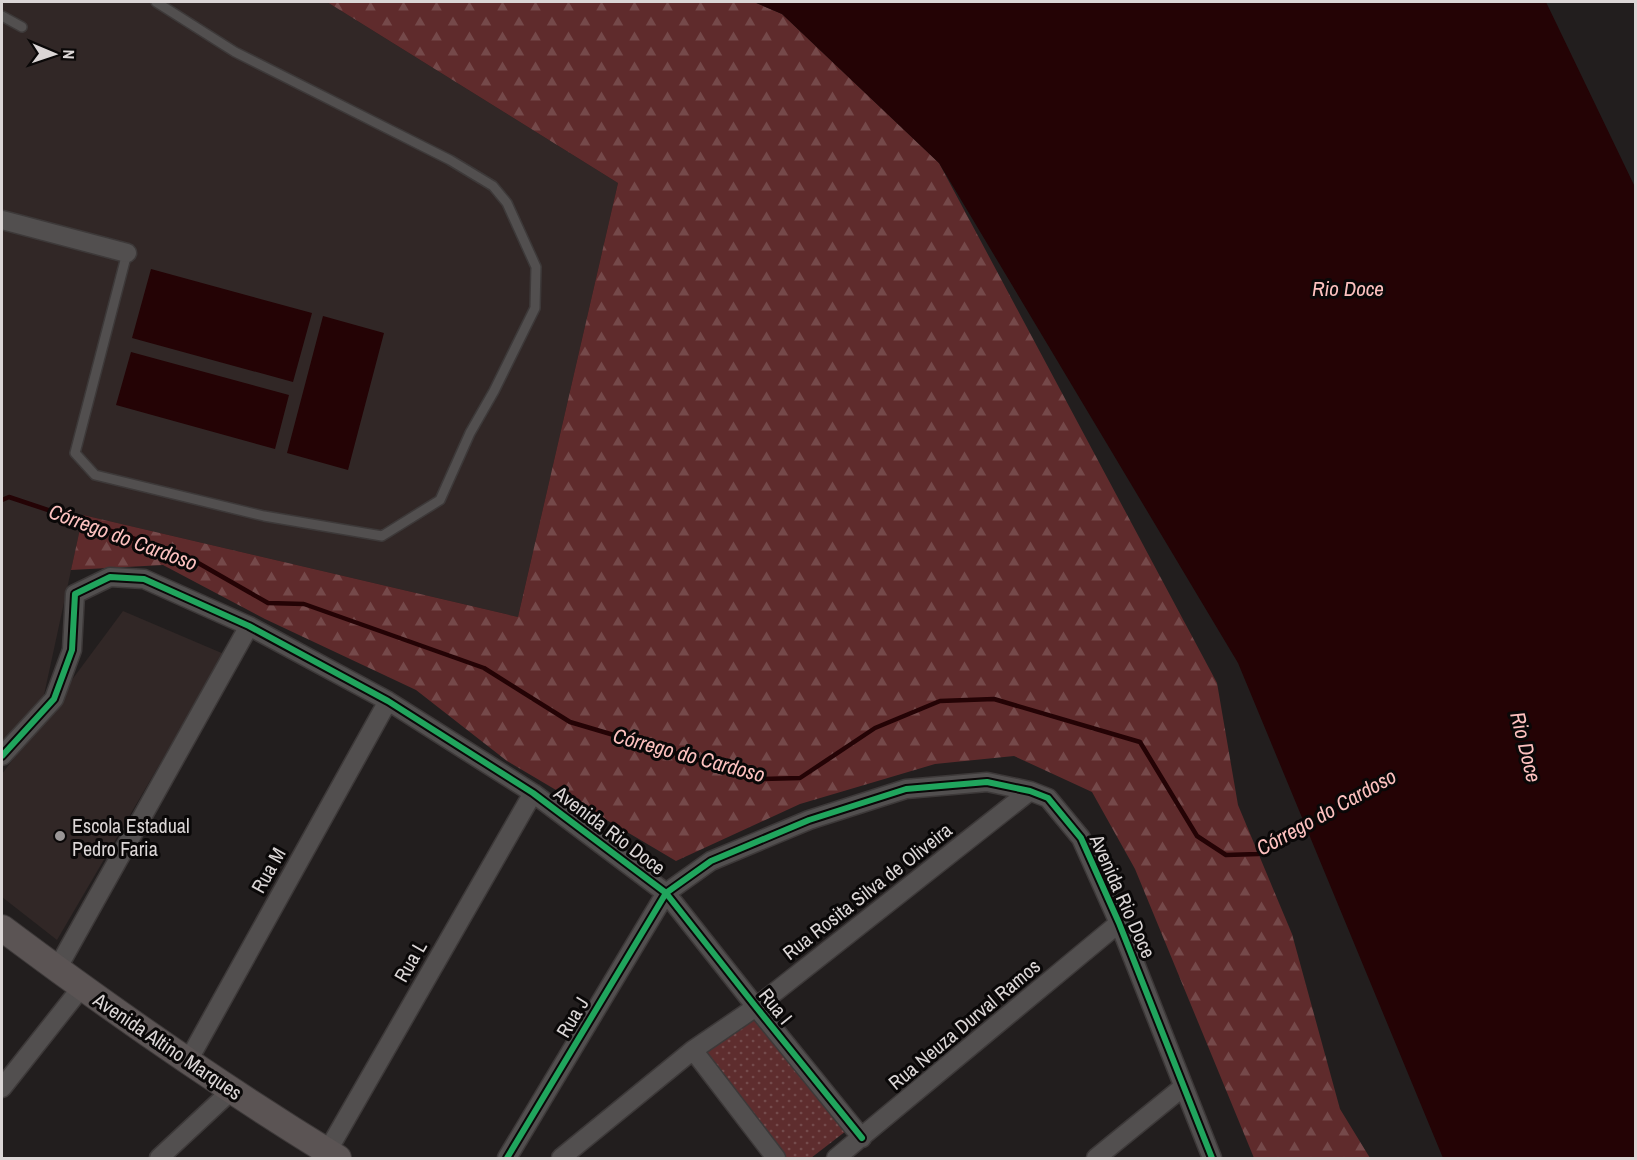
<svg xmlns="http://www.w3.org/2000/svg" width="1637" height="1160" font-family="'Archivo Narrow',sans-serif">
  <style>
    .built { fill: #312726 }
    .forest { fill: url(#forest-firs) }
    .park { fill: url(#park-dots) }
    .water { fill: #240305 }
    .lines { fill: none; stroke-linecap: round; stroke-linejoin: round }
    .stream { stroke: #240305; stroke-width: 4.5 }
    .service-casing { stroke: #3d3939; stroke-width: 12 }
    .minor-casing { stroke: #3d3939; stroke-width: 21 }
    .secondary-casing { stroke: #3d3939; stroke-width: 28 }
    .service { stroke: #524f4f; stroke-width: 9 }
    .minor { stroke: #524f4f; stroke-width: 18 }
    .secondary { stroke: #5b5454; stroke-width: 26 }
    .cycleway-casing { stroke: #0a0808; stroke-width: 10 }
    .cycleway { stroke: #20a55d; stroke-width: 6 }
    .poi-dot { fill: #9a9696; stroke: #0a0808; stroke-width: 2 }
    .labels { text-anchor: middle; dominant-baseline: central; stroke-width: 6; stroke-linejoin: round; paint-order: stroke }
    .poi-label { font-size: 20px; fill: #dbd6d6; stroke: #0a0808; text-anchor: start }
    .street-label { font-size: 20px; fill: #dbd6d6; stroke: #0a0808 }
    .water-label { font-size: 21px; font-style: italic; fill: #fdc1bf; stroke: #0a0808 }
  </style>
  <defs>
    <pattern id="forest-firs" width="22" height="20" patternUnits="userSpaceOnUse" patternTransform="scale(1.5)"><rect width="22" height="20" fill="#5f2b2c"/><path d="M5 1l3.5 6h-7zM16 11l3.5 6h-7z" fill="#75494a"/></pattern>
    <pattern id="park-dots" width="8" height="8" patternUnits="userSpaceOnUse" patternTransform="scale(1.5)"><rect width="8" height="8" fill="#5e2d2e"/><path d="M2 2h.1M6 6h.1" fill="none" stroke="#744b4c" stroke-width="1.8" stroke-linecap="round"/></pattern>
  </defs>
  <rect width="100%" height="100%" fill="#221e1e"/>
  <!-- built -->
  <path class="built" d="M2,2H327L618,183L518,617L83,515L44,695L2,743Z
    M123,611L224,654L57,940L2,897V774Z"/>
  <!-- forest -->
  <path class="forest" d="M327,2H754L782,14L939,163L1217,683L1238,805L1292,934L1340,1109L1370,1158H1254L1135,869L1092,792L1014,756L935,764L800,804L676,861L507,761L416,690L265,619L163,565L71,570L83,515L518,617L618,183Z"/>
  <!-- park -->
  <path class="park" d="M756,1015L846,1131L811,1158H787L706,1053Z"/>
  <!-- water -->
  <path class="water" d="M754,2H1546L1635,187V1158H1443L1238,663L939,163L782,14Z
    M151,269L312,313L293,382L132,338Z
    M323,316L384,333L348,470L287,453Z
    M131,352L289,395L275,449L116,405Z"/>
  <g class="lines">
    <!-- stream -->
    <path class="stream" d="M2,500L9,497L186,556L268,603L304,604L484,668L570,722L762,779L800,778L875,728L940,701L994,699L1140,742L1197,836L1226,855L1258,854L1311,823"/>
    <defs>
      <path id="service" d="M2,16L22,27
        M127,253L75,453L95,475L264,516L382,536L440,500L470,433L494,391L535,308L536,267L507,203L493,186L450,160L235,52L156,2"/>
      <path id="minor" d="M2,220L127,253
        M2,756L54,699L72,650L75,594L110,577L144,579L249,626L388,701L533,793L666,893L756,1007L862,1138
        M57,969L249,626
        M693,1050L776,1158
        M188,1061L388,701
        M2,1088L81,988
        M327,1152L533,793
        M159,1158L232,1090
        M507,1158L666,893L711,861L809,820L906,789L987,782L1030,791L1048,798L1081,838L1119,923L1212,1158
        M561,1158L693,1050L756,1007L1030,791
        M836,1158L1119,923
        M1096,1158L1183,1087"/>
      <path id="secondary" d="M2,928C110,1009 222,1087 338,1158"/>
    </defs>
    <!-- service casing -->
    <use href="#service" class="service-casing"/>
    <!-- minor casing -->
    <use href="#minor" class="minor-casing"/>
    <!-- secondary casing -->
    <use href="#secondary" class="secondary-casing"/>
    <!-- service -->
    <use href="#service" class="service"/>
    <!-- minor -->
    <use href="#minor" class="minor"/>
    <!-- secondary -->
    <use href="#secondary" class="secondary"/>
    <defs>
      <path id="cycleway" d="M2,756L54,699L72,650L75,594L110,577L144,579L249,626L388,701L533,793L666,893L756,1007L862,1138
        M507,1158L666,893L711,861L809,820L906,789L987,782L1030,791L1048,798L1081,838L1119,923L1212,1158"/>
    </defs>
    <!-- cycleway casing -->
    <use href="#cycleway" class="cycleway-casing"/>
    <!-- cycleway -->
    <use href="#cycleway" class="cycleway"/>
  </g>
  <!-- markers -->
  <circle class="poi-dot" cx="60" cy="836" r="6"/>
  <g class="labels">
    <!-- poi labels -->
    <g class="poi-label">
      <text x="72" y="825">Escola Estadual<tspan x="72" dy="23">Pedro Faria</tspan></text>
    </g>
    <!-- street labels -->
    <g class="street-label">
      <text transform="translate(610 830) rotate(37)">Avenida Rio Doce</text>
      <text transform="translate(268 870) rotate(-61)">Rua M</text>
      <text transform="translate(867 891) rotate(-38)">Rua Rosita Silva de Oliveira</text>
      <text transform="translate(1123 896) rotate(66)">Avenida Rio Doce</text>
      <text transform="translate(410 961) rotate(-60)">Rua L</text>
      <text transform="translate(776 1006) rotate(51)">Rua I</text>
      <text transform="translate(572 1017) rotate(-59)">Rua J</text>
      <text transform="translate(964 1024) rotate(-40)">Rua Neuza Durval Ramos</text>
      <text transform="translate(168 1046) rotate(34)">Avenida Altino Marques</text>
    </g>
    <!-- water labels -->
    <g class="water-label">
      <text x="1348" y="288">Rio Doce</text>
      <text transform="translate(123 537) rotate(20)">Córrego do Cardoso</text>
      <text transform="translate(1526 747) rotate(76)">Rio Doce</text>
      <text transform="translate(689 755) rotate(15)">Córrego do Cardoso</text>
      <text transform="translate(1326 812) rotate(-29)">Córrego do Cardoso</text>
    </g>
  </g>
  <!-- border -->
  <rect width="1637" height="1160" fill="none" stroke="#dbd6d6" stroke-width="6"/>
  <!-- north arrow -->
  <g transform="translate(54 54) rotate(92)" stroke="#0a0808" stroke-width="4.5" paint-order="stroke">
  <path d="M0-4.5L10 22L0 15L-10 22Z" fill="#dbd6d6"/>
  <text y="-9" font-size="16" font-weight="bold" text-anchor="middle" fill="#dbd6d6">N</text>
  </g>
</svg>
